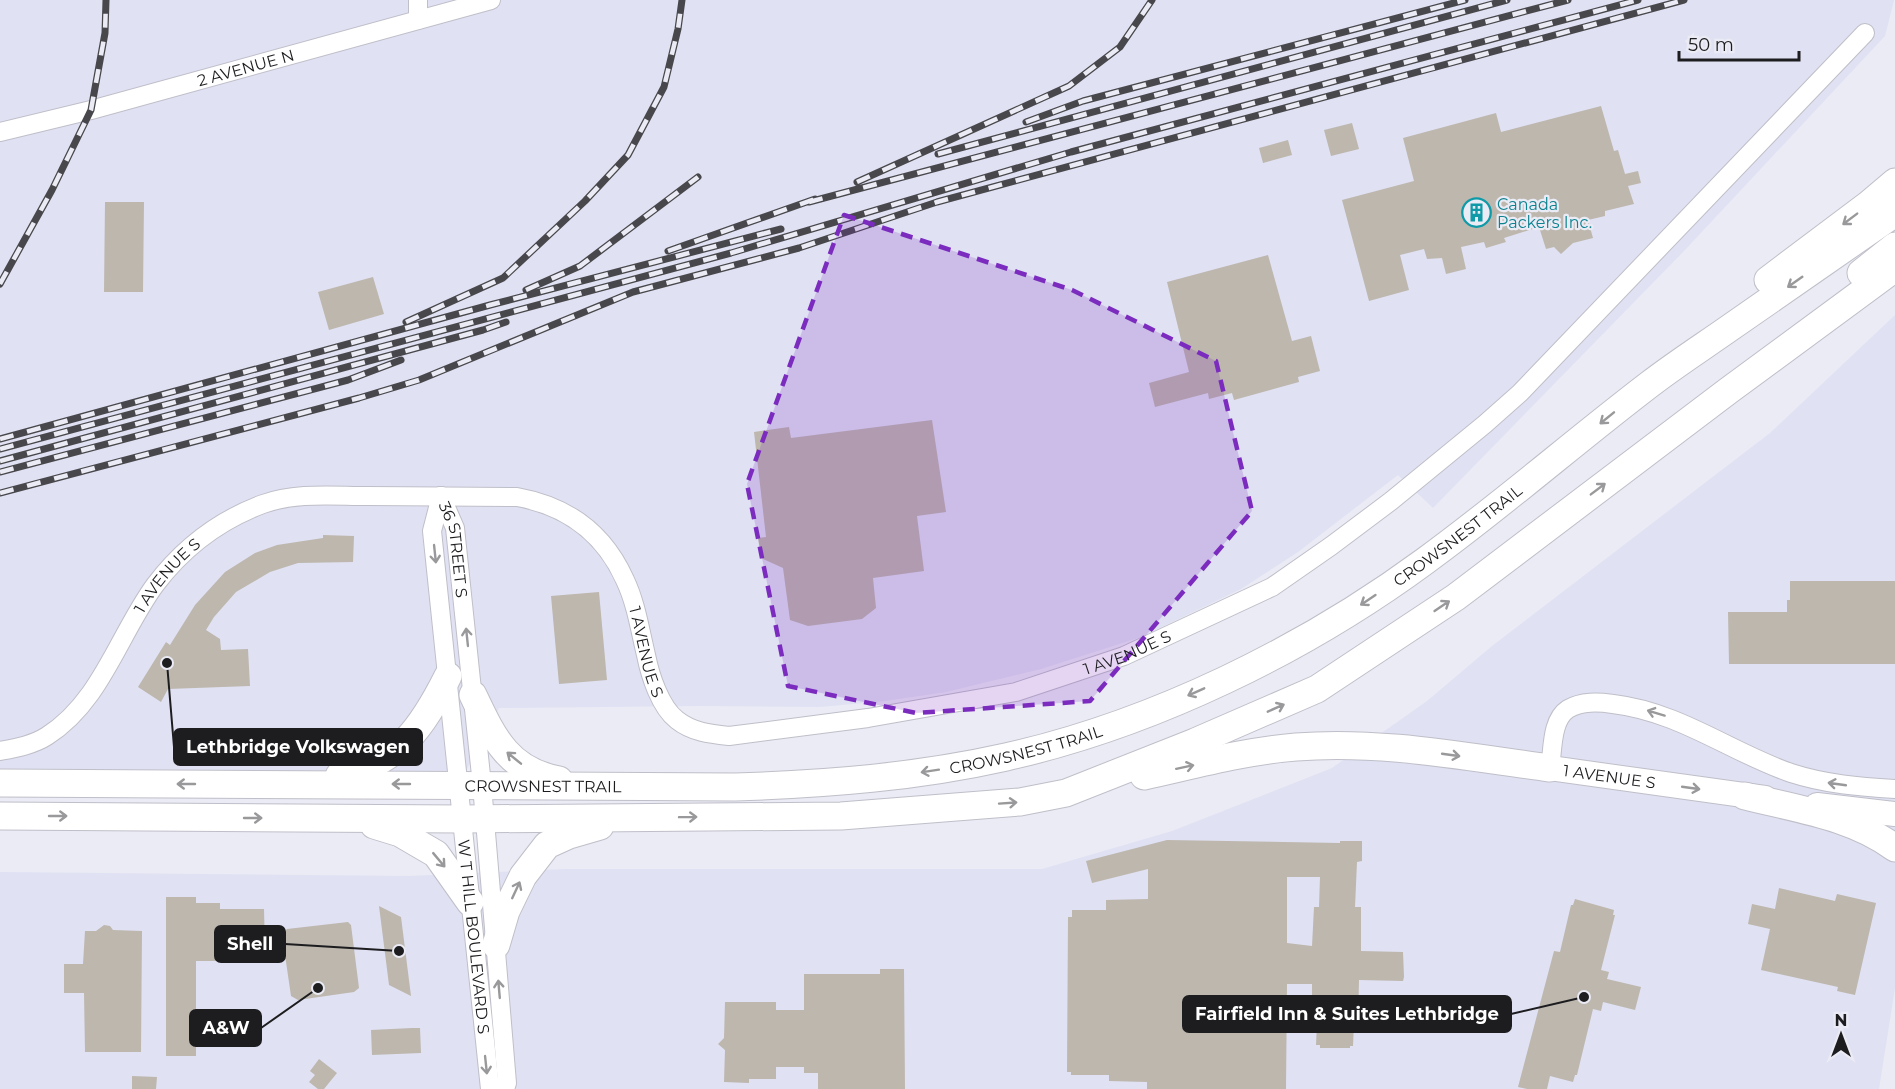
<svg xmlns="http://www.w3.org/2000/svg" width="1895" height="1089" font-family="Montserrat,sans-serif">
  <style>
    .built { fill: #e0e1f3 }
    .building { fill: #bdb7ae; fill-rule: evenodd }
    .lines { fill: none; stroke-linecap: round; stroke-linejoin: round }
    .minor-casing { stroke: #bfbfc9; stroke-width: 20 }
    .major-casing { stroke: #bfbfc9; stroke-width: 26 }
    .highway-casing { stroke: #bfbfc9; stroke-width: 29 }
    .minor { stroke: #fff; stroke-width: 18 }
    .major { stroke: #fff; stroke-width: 24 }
    .highway { stroke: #fff; stroke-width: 27 }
    .rail-casing { stroke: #48484c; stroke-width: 7 }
    .rail { stroke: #ebebf5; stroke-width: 4.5; stroke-dasharray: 14; stroke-linecap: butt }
    .oneway { stroke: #99999b }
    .marked { fill: #7b2cbf; fill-opacity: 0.2; stroke: #7b2cbf; stroke-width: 4.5; stroke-dasharray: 12 8; stroke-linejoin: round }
    .labels { text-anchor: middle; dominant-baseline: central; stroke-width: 4.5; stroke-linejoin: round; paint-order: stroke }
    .street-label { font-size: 16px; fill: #1d1d20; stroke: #ebebf5 }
    .culture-label { font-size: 16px; fill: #0d838f; stroke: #ebebf5; text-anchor: start }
    .leader { fill: none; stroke: #1d1d20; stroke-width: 2 }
    .callout-dot { fill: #1d1d20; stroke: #ebebf5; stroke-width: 2 }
    .callout { fill: #1d1d20; stroke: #1d1d20; stroke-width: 2 }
    .callout-label { font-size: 18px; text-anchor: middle; font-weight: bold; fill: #fff }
  </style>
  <rect width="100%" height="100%" fill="#ebebf5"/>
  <!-- built -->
  <path class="built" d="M0,0H1894L1885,36L1684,251L1433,508L1398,475L1298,552L1241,589L1141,637L1041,669L946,692L885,701L820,707L699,706L499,708L459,784L0,783Z
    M1895,315V988L1879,1089H0V872L409,876L565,869H1042L1172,831L1332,768L1427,701L1492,646L1770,433Z"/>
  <!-- building -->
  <path class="building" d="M1601,106L1614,151L1618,150L1625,174L1638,171L1641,183L1628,186L1634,204L1605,211V216L1588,220L1593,238L1573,243L1561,254L1554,247L1546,249L1539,227L1504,238L1506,242L1486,248L1484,242L1461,247L1466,269L1446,274L1442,258L1427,259L1424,249L1400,255L1409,290L1369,301L1342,200L1414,181L1403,138L1496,113L1501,132Z
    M1352,123L1359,149L1331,156L1324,130Z
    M1288,140L1292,155L1263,163L1259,148Z
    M105,202H144L143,292H104Z
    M1268,255L1292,341L1311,336L1320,371L1298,377L1299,382L1234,400L1232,393L1209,399L1208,393L1155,407L1149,383L1189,372L1167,282Z
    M373,277L384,314L329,330L318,292Z
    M932,420L946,512L917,516L924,571L873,578L876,608L862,619L808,626L790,620L783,568L761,558L758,538L766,537L754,432L789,427L791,438Z
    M323,535L354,536L353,562L298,563L270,572L236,592L214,617L206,630L220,639L221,650L248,649L250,686L168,689L161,702L138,687L166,642L170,645L195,605L225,572L255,553L277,545L323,538Z
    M1790,581H1895V664H1729L1728,612H1787V600H1790Z
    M599,592L607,680L559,684L551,596Z
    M1167,840L1340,843V841H1362V861L1357,862L1355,907H1361V951L1403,952L1404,977L1403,981L1359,980L1358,1023H1354L1353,1046H1350V1048H1320V1045H1316L1317,1023H1312V984H1287L1286,1089H1147V1082L1109,1081V1075H1071V1072H1067L1068,917H1072V910H1106V900L1148,899V869L1092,883L1086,861ZM1287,877H1320L1319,907H1314L1312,946L1287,943Z
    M1779,888L1835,901L1837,894L1876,903L1855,995L1837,991L1838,987L1761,970L1770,929L1748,924L1752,904L1775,909Z
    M166,897H196V903H220V909H264L265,950L287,929L348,922L351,925L359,988L354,992L298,1000L291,996L285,955H220V961H196V1056H166Z
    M1575,899L1614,910L1613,915H1615L1601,970L1609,972L1607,979L1641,987L1635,1010L1603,1002L1601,1011L1593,1009L1577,1075H1575L1573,1082L1550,1076L1547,1089H1527L1518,1087L1554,951L1560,952L1571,905H1573Z
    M379,906L401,917L411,996L389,985Z
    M104,925L110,926L113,930L142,931L141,1052H85L84,993H64V964H83L85,931H96Z
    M880,969H904L905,1089H818V1073H804V1067H776V1079H749V1083L724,1082L725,1050L718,1044L724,1038L725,1002H776V1010H804V974H880Z
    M412,1028H420L421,1053L372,1055L371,1030Z
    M319,1059L337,1073L324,1089H318L309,1082L315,1075L310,1071Z
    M132,1076L157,1077L156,1089H132Z"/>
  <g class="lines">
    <defs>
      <g id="minor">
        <path d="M418,0V20"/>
        <path id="s1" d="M0,132L91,110L491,0"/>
        <path id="s2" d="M441,496L455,528L482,785L507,1083L505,1089"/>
        <path id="s3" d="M441,496L432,531L490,1089"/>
        <path id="s4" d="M0,751C16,748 33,745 47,736C101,702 119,634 155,585C183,548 220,520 263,504C296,492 333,496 367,496C417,496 467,497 517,497C567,506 604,533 625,580C636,603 640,630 646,655C650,675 660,707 677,720C692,732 710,734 729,736L868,718L1016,692L1124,656L1272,587L1331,546L1391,501L1485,424L1520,393L1865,33"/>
        <path d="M1550,768C1553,750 1551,720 1568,709C1582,701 1598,702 1613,704C1680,712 1730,752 1791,773C1825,784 1860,787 1895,789"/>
      </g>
      <g id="major">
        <path id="s5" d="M1550,768L1765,798"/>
        <path d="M1817,805L1895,814"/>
      </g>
      <g id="highway">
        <path d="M1861,273L1895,246"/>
        <path d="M1768,280L1869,204L1895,182"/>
        <path d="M473,695C493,737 508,771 559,780"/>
        <path d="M339,776C399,762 422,728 448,676"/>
        <path d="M1144,776C1194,765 1245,751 1296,747C1380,740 1466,757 1550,768"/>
        <path id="s6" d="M0,783L735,787C827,784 917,777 1006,757C1153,724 1304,650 1425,561C1502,505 1574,442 1650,384C1676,364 1704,346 1731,327C1786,289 1840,251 1895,213"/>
        <path d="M1745,796C1796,809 1852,816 1895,848"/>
        <path d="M0,816L462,819L841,816L1020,802L1066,793L1195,742L1317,689L1456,597L1728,391L1895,268"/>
        <path d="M374,825L400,833L436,854L470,902"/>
        <path d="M496,945L506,911L523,876L547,845L569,835L600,826"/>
      </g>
    </defs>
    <!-- minor casing -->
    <use href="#minor" class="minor-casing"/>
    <!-- major casing -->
    <use href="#major" class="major-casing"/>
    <!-- highway casing -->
    <use href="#highway" class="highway-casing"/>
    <!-- minor -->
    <use href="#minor" class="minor"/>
    <!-- major -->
    <use href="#major" class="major"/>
    <!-- highway -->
    <use href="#highway" class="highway"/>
    <defs>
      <path id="rail" d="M1026,122L1083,101L1465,0
        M938,154L1507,0
        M857,182L1069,86L1120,47L1152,0
        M809,202L1568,0
        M668,251L815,199
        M0,284L52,190L91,110L105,33L106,0
        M526,290L580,266L698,177
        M406,322L503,278L585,201L628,155L664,87L678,29L682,0
        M0,439L490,305L781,229
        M0,449L731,253L1071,152L1638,0
        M0,461L483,330L506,322
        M0,472L348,380L401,360
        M0,493L359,398L419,380L633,292L799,248L937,202L1684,0"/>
    </defs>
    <!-- rail casing -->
    <use href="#rail" class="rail-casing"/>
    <!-- rail -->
    <use href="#rail" class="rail"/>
  </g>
  <!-- one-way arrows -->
  <defs><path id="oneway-shaft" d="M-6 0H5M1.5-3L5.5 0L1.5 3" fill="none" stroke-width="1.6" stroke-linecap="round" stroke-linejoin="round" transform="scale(1.5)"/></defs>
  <g class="oneway">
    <use href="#oneway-shaft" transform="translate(1850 219) rotate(143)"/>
    <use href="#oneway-shaft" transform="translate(1795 282) rotate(145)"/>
    <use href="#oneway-shaft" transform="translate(1607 418) rotate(141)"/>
    <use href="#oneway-shaft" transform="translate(1598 489) rotate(-37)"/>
    <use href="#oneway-shaft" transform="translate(435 554) rotate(84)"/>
    <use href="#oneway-shaft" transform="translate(1368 600) rotate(146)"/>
    <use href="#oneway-shaft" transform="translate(1442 606) rotate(-34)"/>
    <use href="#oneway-shaft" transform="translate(467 637) rotate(-96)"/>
    <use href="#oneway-shaft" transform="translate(1196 692) rotate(156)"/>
    <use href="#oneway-shaft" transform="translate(1276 708) rotate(-24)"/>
    <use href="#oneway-shaft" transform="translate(1656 713) rotate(-163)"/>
    <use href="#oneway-shaft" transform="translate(1451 755) rotate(8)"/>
    <use href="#oneway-shaft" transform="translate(514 758) rotate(-141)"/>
    <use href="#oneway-shaft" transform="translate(1185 767) rotate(-12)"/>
    <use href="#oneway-shaft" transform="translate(930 771) rotate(171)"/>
    <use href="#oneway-shaft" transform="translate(186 784) rotate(-180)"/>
    <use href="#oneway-shaft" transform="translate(401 784) rotate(-180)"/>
    <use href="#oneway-shaft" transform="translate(1837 784) rotate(-172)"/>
    <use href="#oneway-shaft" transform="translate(1691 788) rotate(8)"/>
    <use href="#oneway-shaft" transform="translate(1008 803) rotate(-4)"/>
    <use href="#oneway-shaft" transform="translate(58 816)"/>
    <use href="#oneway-shaft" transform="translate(688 817) rotate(-1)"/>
    <use href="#oneway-shaft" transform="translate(253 818)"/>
    <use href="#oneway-shaft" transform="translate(439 860) rotate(50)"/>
    <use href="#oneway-shaft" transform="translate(516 890) rotate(-65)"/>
    <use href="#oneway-shaft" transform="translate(499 989) rotate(-95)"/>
    <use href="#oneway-shaft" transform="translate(486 1065) rotate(84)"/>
  </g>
  <!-- marked area -->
  <path class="marked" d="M844,215L1072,290L1216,361L1252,511L1090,701L916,713L788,686L747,484Z"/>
  <!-- icons -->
  <defs>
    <symbol id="building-ring" viewBox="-11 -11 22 22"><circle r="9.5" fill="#ebebf5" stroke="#0f9aa8" stroke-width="1.5"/><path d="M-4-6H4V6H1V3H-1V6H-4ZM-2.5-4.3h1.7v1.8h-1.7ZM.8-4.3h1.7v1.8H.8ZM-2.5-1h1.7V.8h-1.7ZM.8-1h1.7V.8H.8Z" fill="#0f9aa8"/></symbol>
  </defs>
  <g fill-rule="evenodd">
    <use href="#building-ring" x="1460" y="196" width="33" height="33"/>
  </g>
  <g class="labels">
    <!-- street labels -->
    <g class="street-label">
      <text stroke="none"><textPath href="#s1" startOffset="254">2 AVENUE N</textPath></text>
      <text stroke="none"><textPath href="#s6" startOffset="1515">CROWSNEST TRAIL</textPath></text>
      <text stroke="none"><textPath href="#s2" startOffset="56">36 STREET S</textPath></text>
      <text stroke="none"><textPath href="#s4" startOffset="252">1 AVENUE S</textPath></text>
      <text stroke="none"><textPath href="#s4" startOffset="846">1 AVENUE S</textPath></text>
      <text stroke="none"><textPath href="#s4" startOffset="1386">1 AVENUE S</textPath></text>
      <text stroke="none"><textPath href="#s6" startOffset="1029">CROWSNEST TRAIL</textPath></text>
      <text stroke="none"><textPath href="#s5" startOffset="60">1 AVENUE S</textPath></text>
      <text stroke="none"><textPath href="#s6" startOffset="543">CROWSNEST TRAIL</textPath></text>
      <text stroke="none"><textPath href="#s3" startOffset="444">W T HILL BOULEVARD S</textPath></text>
    </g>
    <!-- culture labels -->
    <g class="culture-label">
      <text x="1497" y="204">Canada<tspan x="1497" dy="18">Packers Inc.</tspan></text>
    </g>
  </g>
  <!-- callouts -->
  <path class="leader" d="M167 663L174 747M399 951L285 944M1584 997L1511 1014M318 988L261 1028"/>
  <g class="callout-dot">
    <circle cx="167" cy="663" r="6"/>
    <circle cx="399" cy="951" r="6"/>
    <circle cx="1584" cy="997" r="6"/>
    <circle cx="318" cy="988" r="6"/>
  </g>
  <g class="callout">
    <rect x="174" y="729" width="248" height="36" rx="6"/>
    <rect x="215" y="926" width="70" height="36" rx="6"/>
    <rect x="1183" y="996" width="328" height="36" rx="6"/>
    <rect x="190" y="1010" width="71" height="36" rx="6"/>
  </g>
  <g class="callout-label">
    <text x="298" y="753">Lethbridge Volkswagen</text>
    <text x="250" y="950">Shell</text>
    <text x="1347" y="1020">Fairfield Inn &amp; Suites Lethbridge</text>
    <text x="226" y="1034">A&amp;W</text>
  </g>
  <!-- north arrow -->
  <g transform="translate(1841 1035)" stroke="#ebebf5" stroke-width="4.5" paint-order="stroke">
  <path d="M0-4.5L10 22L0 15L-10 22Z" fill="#1d1d20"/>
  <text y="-9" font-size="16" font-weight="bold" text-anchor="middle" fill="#1d1d20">N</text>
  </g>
  <!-- scale -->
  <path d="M1679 51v9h120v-9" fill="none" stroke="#1d1d20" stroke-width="3"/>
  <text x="1688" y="51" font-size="18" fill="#1d1d20" stroke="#ebebf5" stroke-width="4.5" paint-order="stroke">50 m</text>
</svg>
